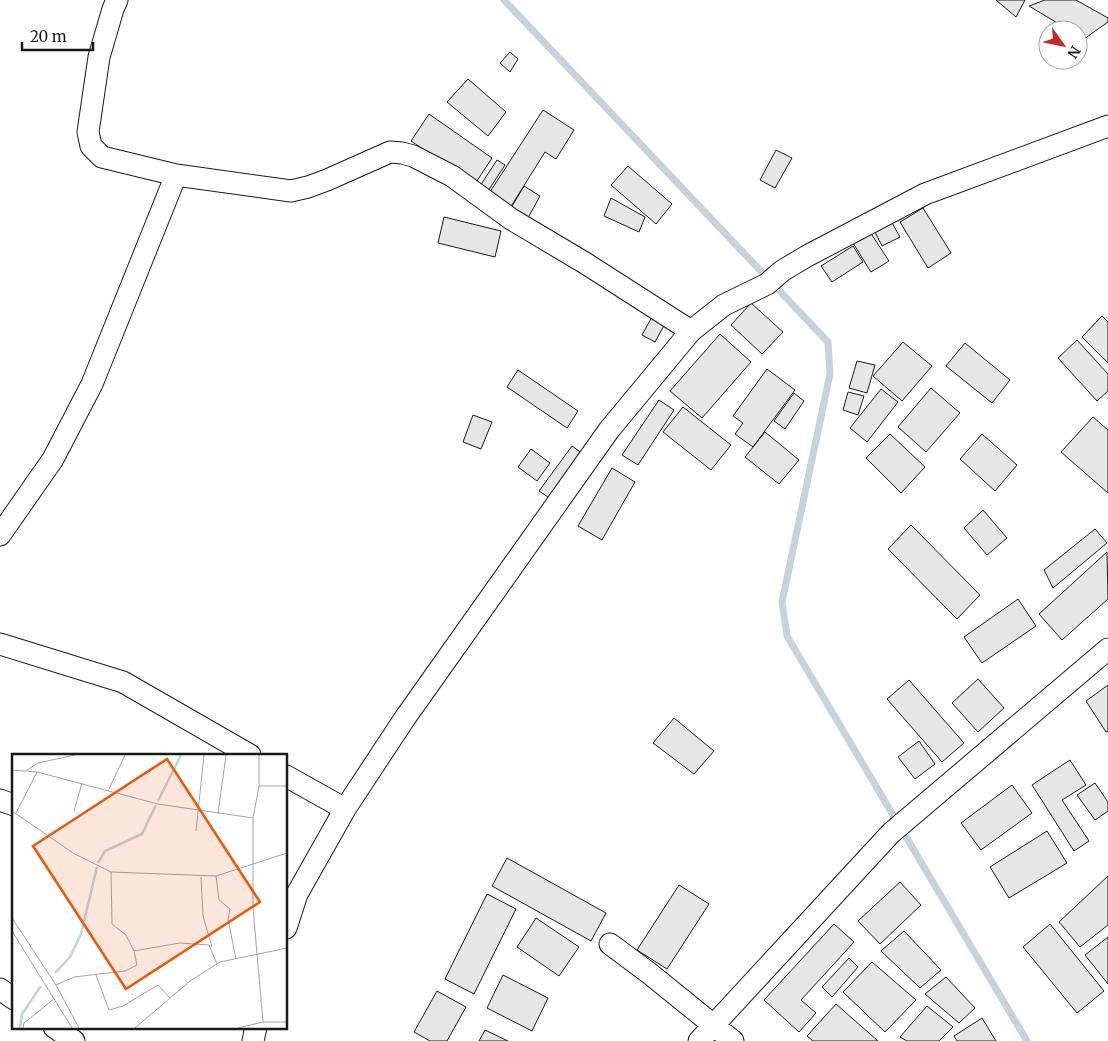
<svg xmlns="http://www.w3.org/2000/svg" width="1108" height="1041" font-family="Merriweather,serif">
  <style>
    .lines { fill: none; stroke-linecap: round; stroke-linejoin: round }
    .stream { stroke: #c6d2dc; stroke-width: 7 }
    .building { fill: #e6e6e6; stroke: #1a1a1a }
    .minor-casing { stroke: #1a1a1a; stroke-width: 23 }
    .minor { stroke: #fff; stroke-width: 21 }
    .inset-river { fill: none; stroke: #c6d2dc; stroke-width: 2.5 }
    .inset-road { fill: none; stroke: #a3a3a3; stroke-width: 1 }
    .view { fill: #e8590c; fill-opacity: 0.15; stroke: #e8590c; stroke-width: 2.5 }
    .inset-edge { fill: none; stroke: #1a1a1a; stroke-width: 2.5 }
  </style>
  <rect width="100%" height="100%" fill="#fff"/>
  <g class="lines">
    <!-- stream -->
    <path class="stream" d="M504,0L828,342L830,374L782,602L787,636L1027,1041"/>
  </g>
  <!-- building -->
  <path class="building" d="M996,0H1025L1016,17Z
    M1045,0H1076L1108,18V22L1084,39L1078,35V30H1069L1029,6Z
    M510,52L518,59L510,72L500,63Z
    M468,79L506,112L488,136L447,102Z
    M543,110L574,130L556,159L545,152L510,208L488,195Z
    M429,114L492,158L475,184L411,141Z
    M776,150L792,158L775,188L760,180Z
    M497,160L505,165L488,191L480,186Z
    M628,166L672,204L656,224L611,185Z
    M524,186L540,196L528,218L511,208Z
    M611,198L645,217L639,232L604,216Z
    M923,208L951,253L928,268L900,222Z
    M444,217L501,231L495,257L438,243Z
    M891,221L900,237L882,246L874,230Z
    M870,232L889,261L871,272L853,243Z
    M853,246L863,262L832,282L821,266Z
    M751,303L783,332L762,354L731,325Z
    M653,315L666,322L655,342L642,335Z
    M1102,316L1108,322V363L1082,337Z
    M720,334L751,362L702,418L670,391Z
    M1077,340L1108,374V391L1097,401L1058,358Z
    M903,342L932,366L902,401L873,376Z
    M965,343L1010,380L992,403L946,366Z
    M857,361L875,365L867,393L849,388Z
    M767,369L795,390L753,447L735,434L743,423L733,416Z
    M518,370L578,411L567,428L507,387Z
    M931,388L960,413L926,452L898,427Z
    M881,389L898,402L867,442L850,428Z
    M848,392L864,396L858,415L843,410Z
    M794,393L804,401L785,429L774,421Z
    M659,400L674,410L638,465L622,455Z
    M683,407L731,445L711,470L663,432Z
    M473,415L492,422L481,449L463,442Z
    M1093,417L1108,430V493L1061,452Z
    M765,432L799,460L779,484L745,457Z
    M890,434L925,467L901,493L866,458Z
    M982,434L1017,465L995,491L960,459Z
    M572,446L583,454L551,499L539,491Z
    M531,449L550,463L537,481L518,467Z
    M612,468L635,482L602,540L578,526Z
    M983,510L1007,538L987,555L964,528Z
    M911,525L980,595L957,619L888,549Z
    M1095,529L1107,543L1053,588L1044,570Z
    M1107,552L1108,599L1062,640L1039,614Z
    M1018,599L1036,626L982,663L964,637Z
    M978,679L1004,708L978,732L952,703Z
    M909,680L964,743L942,762L887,699Z
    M1108,685V731L1106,732L1086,701Z
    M674,718L714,751L694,774L653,743Z
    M919,741L935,764L915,779L898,757Z
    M1070,760L1086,785L1062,800L1089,841L1074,851L1032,785Z
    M1095,783L1108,802V811L1095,820L1077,795Z
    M1012,785L1032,813L981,850L961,823Z
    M1047,831L1067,863L1009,898L990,867Z
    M507,858L606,913L591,941L492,886Z
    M1108,876V925L1080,947L1059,922Z
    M900,882L921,905L880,944L858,921Z
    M679,885L709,904L667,969L637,950Z
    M487,894L516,909L474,994L445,979Z
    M536,918L579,947L559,976L517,947Z
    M834,924L854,942L801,1000L816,1013L799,1032L764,1000Z
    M1050,924L1104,991L1077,1013L1023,947Z
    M904,931L941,970L920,988L881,951Z
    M1108,937V984L1085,955Z
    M849,958L858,967L832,997L822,987Z
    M872,962L916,1000L885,1032L843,992Z
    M503,975L548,998L532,1031L487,1008Z
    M946,977L975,1008L959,1023L925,994Z
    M437,991L466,1007L447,1041H430L414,1032Z
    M836,1004L878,1041H813L807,1036Z
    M927,1006L953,1027L939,1041H907L900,1037Z
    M982,1018L996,1041H957L954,1036Z
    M485,1030L508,1041H479Z"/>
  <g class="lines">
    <defs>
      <path id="minor" d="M117,0L113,9L99,57L88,132L91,146L102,157L176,175
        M0,535L53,459L92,384L176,175L291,191L308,187L327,180L390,152L402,153L413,156L452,176L511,219L585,263L691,331
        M0,644L123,682L250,755
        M286,776L345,809
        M0,800L14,805
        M286,928L297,894L345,809L405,718L609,430L691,331L724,305L767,284L782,271L807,256L925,194L1108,126
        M610,944L649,973L733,1041
        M0,989L14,999
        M54,1027L74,1041
        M253,1041L256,1027
        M699,1041L891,833L1108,649"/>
    </defs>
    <!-- minor casing -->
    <use href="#minor" class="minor-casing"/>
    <!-- minor -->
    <use href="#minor" class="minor"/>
  </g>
  <!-- overview -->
  <g transform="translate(12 754)">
    <rect width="275" height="275" fill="#fff"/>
    <path class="inset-river" d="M146,47L169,1M86,109L93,97L130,80L144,51M43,219L58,203L69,180L85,113M8,274L10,260L29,232"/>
    <path class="inset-road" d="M247,1V32L241,64V154L251,268M0,16L25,18L146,50L241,64M15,16L26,9L63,1M247,32H275M97,35L113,1M0,57L61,99L99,118L204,122L275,99M62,57L70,29M4,59L25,18M206,60L214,1M184,77L192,1M99,118L100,170L114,181L122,197L168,189L197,191L205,210M204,122L207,146L218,155L216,165L224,205M189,123L191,162L200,193M0,164L44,231L67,274M0,177L60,274M84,221L97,256L111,252L146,231L158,244M44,231L62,223L113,217L125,211L122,197M11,274L12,269L43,244M123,274L178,227L208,208L275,194M226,274L251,268H275"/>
    <path class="view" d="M155,5L248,148L114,235L21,92Z"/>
    <rect width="275" height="275" class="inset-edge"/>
  </g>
  <!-- north arrow -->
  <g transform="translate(1063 45) rotate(123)"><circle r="24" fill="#ffffff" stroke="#a3a3a3"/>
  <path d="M0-4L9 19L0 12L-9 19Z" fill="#c62828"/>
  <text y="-8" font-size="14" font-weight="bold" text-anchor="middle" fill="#1a1a1a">N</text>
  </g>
  <!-- scale -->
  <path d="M22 42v8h71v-8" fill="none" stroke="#1a1a1a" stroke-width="2.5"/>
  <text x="30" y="42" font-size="15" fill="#1a1a1a" stroke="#ffffff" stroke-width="4" paint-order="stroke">20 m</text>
</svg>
